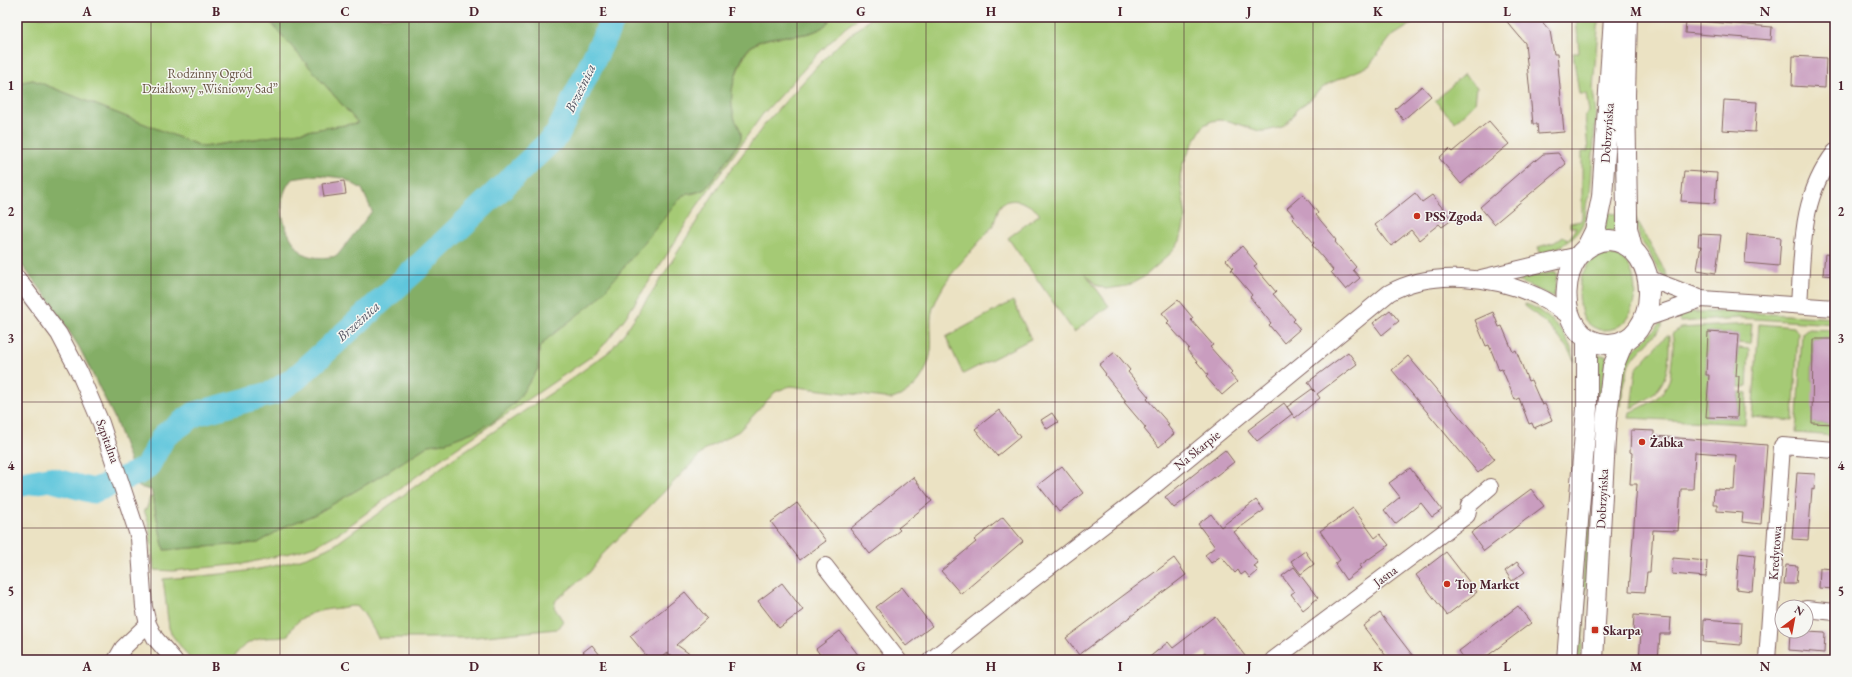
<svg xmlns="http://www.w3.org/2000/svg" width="1852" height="677" font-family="'EB Garamond',serif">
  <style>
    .green { fill: #a5ca74; stroke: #787450 }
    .forest { fill: #84ae66; stroke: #676648; fill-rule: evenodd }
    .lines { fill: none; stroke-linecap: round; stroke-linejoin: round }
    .river { stroke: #5fc6dc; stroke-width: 25 }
    .building { fill: #c99dbf }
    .minor-casing { stroke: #826360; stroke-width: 18 }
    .major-casing { stroke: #826360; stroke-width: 22 }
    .minor { stroke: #fff; stroke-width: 16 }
    .major { stroke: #fff; stroke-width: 20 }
    .grid { fill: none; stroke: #4a1f2b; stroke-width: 1; stroke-opacity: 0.55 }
    .poi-dot { fill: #c8321e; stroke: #f6f6f2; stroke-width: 1.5 }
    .labels { text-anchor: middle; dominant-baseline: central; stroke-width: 3; stroke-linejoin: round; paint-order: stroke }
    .park-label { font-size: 13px; fill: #655241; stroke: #f6f6f2 }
    .street-label { font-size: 13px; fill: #4a1f2b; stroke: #f6f6f2 }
    .poi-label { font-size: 13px; font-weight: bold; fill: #4a1f2b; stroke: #f6f6f2; text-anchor: start }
    .water-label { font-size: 14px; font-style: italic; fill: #505160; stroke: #f6f6f2 }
    .neatline { fill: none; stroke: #4a1f2b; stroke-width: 1.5 }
    .grid-label { font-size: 13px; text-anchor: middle; font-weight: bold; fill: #4a1f2b }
  </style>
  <rect width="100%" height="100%" fill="#f6f6f2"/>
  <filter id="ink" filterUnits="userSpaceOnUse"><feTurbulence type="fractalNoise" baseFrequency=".025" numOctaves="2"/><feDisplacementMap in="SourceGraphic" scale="8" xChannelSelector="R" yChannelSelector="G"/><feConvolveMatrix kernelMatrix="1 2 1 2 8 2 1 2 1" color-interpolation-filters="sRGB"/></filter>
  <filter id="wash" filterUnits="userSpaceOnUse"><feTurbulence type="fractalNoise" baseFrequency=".012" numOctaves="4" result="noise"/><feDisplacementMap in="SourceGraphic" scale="16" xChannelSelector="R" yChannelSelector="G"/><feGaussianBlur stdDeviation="0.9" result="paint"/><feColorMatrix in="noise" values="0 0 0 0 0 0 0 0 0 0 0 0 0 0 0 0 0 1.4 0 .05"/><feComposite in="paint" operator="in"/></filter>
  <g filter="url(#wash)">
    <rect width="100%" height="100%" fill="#ebe2c3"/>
    <!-- green -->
    <path class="green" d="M17,17H266L358,123L203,147L33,80L17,83Z
      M832,17H860L845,28L818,54L762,115L695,209L670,250L625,318L603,346L592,356L432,465L342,531L317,545L299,551L243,564L173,571L154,570L149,525L144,510L147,508L150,497H152L164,550L258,543L286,526L316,514L379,477L429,445L444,443L480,429L518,399L538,369L539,348L547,339L683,195C690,194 700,193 706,188C710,185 740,142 741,138C742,127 736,125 734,116C728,95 734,78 743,58C759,22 813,50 832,17Z
      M872,17H1423L1391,37L1369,66L1328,84L1317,92L1311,99L1296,110L1293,117L1282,127L1266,131H1259L1229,121L1219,120L1212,121L1204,125L1193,143L1182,166L1180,178L1186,217L1180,241L1169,255L1144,277L1127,286L1106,289L1096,285L1085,273L1109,306L1074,332L1008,238L1040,214C1032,206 1020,198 1008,201C995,203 998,220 991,228C970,254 945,275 933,308C928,323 934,341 930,356C925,377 913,393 892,399L790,386L775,392L739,431L706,449L601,556L590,572L556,600L554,607L563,621L557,629L466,638H378C375,632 362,609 358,607C353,605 345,607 340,608C318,610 298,614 288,635C280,639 275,637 266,638C252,639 238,647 233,660H191L172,635L169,628L163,579C221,574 284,572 336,544L454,458L560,387L610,351L625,332L664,274L718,187L765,124L821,62L841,42Z
      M1576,17H1599L1593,88L1596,115L1590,194C1585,202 1587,209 1585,218C1579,238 1558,249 1541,255L1538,247L1555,242L1563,236L1567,240L1572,235L1576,227H1570V223L1581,221L1582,216V152L1588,151L1585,116L1589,112L1586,94H1579L1573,53H1579Z
      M1464,74L1477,87L1475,103L1455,122L1435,101Z
      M1608,213L1619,214L1618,232H1604Z
      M1635,217L1667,275V278L1658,270L1648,250L1640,240Z
      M1603,255C1609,255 1615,255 1621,258C1643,271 1640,332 1603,330C1596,330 1589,325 1585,320C1582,316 1581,310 1580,305C1577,285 1581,262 1603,255Z
      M1556,272L1557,273L1554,297L1514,279Z
      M1013,301L1031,339L963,374L946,337Z
      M1525,304C1531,305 1537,309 1542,313C1560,325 1571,341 1575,362C1565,341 1544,320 1525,306Z
      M1688,312H1740L1835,318V324L1739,318L1680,322L1676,315Z
      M1662,322V327L1629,363L1623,386L1621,406L1617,405L1621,371L1628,356Z
      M1752,324L1750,344L1738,343V334L1708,332L1706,374L1709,375L1706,416L1737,418L1739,392L1747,393L1745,424L1629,418L1630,412C1644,407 1664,397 1669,381C1671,375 1671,366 1672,359C1673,350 1674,343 1672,334L1680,328Z
      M1759,324L1794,327L1798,333L1793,421L1752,417Z
      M1807,329L1835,330V339H1813L1812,381H1814L1813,423L1835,424V436L1796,433L1802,333Z
      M1667,335L1669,336C1670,372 1666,393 1631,408L1636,369Z
      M1738,348L1749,349L1747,387H1739V377L1736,376Z
      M1595,354L1607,356L1599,405H1595Z
      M1595,413L1599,414L1581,660H1577Z"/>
    <!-- forest -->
    <path class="forest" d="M266,17H832C813,49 762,23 744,55C734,75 728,95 734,116C736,125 742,127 741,139C740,142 709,185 706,188C699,193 690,193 683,195L598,299L547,339L539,348L538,369L518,399L497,419L480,429L444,443L429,445L379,477L316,514L286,526L258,543L164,550L151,490L139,487L115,419L79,347L47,297L17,259V83L33,80L203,147L358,123ZM318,175L343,178L362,189L372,211L337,256C326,258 314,259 304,254C299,251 295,244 292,240C280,220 277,197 292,179Z"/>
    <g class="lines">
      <!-- river -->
      <path class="river" d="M17,485L49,479L93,491L137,473L147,467L164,436L195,414L273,393L295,379L416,269L557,135L614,17"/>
    </g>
    <g id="blocks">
      <!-- building -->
      <path class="building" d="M1503,17H1538L1550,31L1554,54H1557L1564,132L1538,134L1537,124H1533L1525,43Z
        M1686,20L1772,27L1771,40L1685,33Z
        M1793,56L1826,58L1825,88L1792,86Z
        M1422,86L1431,96L1403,120L1395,109Z
        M1724,100L1757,102L1755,132L1722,130Z
        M1489,121L1509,144L1461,184L1439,158L1449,149L1452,152Z
        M1558,153L1566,164L1494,224L1480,207L1534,160L1535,161L1543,154Z
        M1684,171L1717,173L1715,203L1681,201Z
        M344,181L346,194L324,197L322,184Z
        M1415,193L1422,202L1432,195L1452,220L1442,227L1439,224L1419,240L1411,230L1391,246L1375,225Z
        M1303,194L1318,213L1316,215L1337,240L1335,242L1356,267L1353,270L1360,278L1346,290L1331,272L1333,270L1312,245L1314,243L1292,218L1294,216L1287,208Z
        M1699,234L1721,235L1716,273L1697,270L1701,246H1698Z
        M1747,234L1781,237L1779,266L1745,263Z
        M1242,246L1257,264L1254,266L1276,292L1273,294L1295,319L1293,321L1300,329L1284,343L1269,325L1271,323L1250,297L1252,295L1231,270L1233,268L1226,260Z
        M1825,254L1835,255V276L1823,275Z
        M1178,300L1193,318L1191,320L1213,345L1210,347L1232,372L1230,374L1237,382L1222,395L1206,377L1208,375L1187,350L1189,348L1167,323L1169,321L1162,313Z
        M1390,310L1399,321L1382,335L1373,323Z
        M1493,312L1499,327L1502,326L1513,352L1516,350L1528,381L1531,380L1542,405L1545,404L1552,420L1534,428L1532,423L1529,424L1519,398L1515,400L1502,369L1499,370L1489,345L1486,346L1475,320Z
        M1708,332L1739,334L1736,376H1739L1737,418L1706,417L1709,375H1706Z
        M1813,339H1835V424L1812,423Z
        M1115,352L1130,370L1128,372L1149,397L1147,399L1169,424L1167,425L1174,434L1159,447L1144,429L1146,428L1124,402L1126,401L1105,375L1106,374L1099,365Z
        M1348,352L1357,364L1317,394L1320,398L1295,418L1287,407L1312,389L1315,392L1308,382Z
        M1408,356L1495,459L1478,473L1392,370Z
        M1284,403L1292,414L1257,441L1248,430Z
        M999,410L1020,437L997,456L975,429Z
        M1052,413L1058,422L1047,429L1041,420Z
        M1631,430L1654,431V436L1767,445L1761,524L1742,522L1743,513L1717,511V504H1713L1714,489L1734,490L1736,455L1695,452L1693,489H1681L1678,531L1653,530L1650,572H1647L1645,592L1629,591L1637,484H1630L1632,453L1630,452Z
        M1225,450L1234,462L1174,508L1165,497Z
        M1062,466L1083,493L1059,512L1038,485Z
        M1410,468L1442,510L1432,517L1421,503L1395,524L1384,510L1400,497L1389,483Z
        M1797,473L1815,474L1814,490L1812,489L1808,540L1792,539Z
        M913,477L932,501L898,528L900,530L870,554L850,529Z
        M1531,489L1544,506L1484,551L1471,533Z
        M1256,500L1264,510L1234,532L1258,563L1254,566L1258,571L1250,578L1245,572L1241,575L1238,570L1235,573L1221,556L1211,563L1205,555L1215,547L1198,524L1211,514L1221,527Z
        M797,503L826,541L800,560L771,522Z
        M1353,508L1375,538L1380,534L1389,545L1359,566L1361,568L1346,580L1335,564L1340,560L1320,531Z
        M1003,517L1023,541L961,594L941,571L976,542L974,540Z
        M1305,551L1314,564L1301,574L1291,561Z
        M1446,552L1477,592L1447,615L1416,575Z
        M1739,553L1755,555L1752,591L1736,589Z
        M1174,558L1186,575L1079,655L1066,638Z
        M1673,558L1707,561L1706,577L1672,574Z
        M1517,562L1525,572L1512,581L1505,571Z
        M1786,565L1798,566L1796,584H1784Z
        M1294,567L1318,598L1303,610L1291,594L1294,592L1282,576Z
        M1820,568L1835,569V589L1819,588Z
        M782,583L803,610L779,628L758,601Z
        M902,587L932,626L906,646L876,607Z
        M685,592L707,618L677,645L698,660H678L667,653L658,660H650L630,636Z
        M1518,606L1531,623L1482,660H1465L1459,651Z
        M1380,613L1416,660H1389L1363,626Z
        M1634,615L1671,618L1670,634H1660L1658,660H1639L1641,632H1633Z
        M1215,616L1248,660H1211L1205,652L1193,660H1146L1168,642L1173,648Z
        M1704,619L1742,622L1741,645L1703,642Z
        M840,631L862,660H824L816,649Z
        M1790,631L1825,633L1824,653L1789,650Z
        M592,645L604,660H589L583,652Z"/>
    </g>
  </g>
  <g filter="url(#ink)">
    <use href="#blocks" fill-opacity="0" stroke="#826360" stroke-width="1"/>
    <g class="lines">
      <defs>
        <path id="minor" d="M17,278L59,334L79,372L101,423L139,538L144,607L148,624L155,638L174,660
          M1481,278L1579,255
          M1647,278L1702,299L1835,308
          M1799,305C1803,250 1799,199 1835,152
          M1644,319L1702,299
          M825,566L898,660
          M1806,609L1835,612
          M116,660L123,648L148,624
          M931,660L1028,583L1143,495L1389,293C1432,269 1493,276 1537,296C1549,301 1560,309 1570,317
          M1273,660L1467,515L1469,505L1490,487
          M1767,660L1782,446L1835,450"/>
        <path id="major" d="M1627,17L1625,95L1627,211V228L1632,248
          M1609,240C1664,244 1661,345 1608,344C1550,343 1555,242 1609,240Z
          M1587,247L1595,231L1602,197L1614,17
          M1567,660L1587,408V339
          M1593,660L1606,422L1613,367L1624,340"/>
      </defs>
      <!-- minor casing -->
      <use href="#minor" class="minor-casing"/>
      <!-- major casing -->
      <use href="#major" class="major-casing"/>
      <!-- minor -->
      <use href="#minor" class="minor"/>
      <!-- major -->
      <use href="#major" class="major"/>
    </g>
  </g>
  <!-- grid -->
  <path class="grid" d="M151,17V660M280,17V660M409,17V660M539,17V660M668,17V660M797,17V660M926,17V660M1055,17V660M1184,17V660M1313,17V660M1443,17V660M1572,17V660M1701,17V660M17,149H1835M17,275H1835M17,402H1835M17,528H1835"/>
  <!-- markers -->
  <g class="poi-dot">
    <circle cx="1417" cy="216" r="4"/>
    <circle cx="1642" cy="442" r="4"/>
    <circle cx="1447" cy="584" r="4"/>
    <rect x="1591" y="626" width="8" height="8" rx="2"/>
  </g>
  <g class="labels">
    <!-- park labels -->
    <g class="park-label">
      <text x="210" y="73">Rodzinny Ogród<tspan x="210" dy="15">Działkowy „Wiśniowy Sad”</tspan></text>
    </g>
    <!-- street labels -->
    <g class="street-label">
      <text transform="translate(1607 133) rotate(-86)">Dobrzyńska</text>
      <text transform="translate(108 441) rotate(70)">Szpitalna</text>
      <text transform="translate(1197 450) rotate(-39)">Na Skarpie</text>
      <text transform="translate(1602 499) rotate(-87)">Dobrzyńska</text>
      <text transform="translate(1775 553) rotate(-86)">Kredytowa</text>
      <text transform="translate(1385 576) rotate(-37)">Jasna</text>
    </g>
    <!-- poi labels -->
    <g class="poi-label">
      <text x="1425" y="216">PSS Zgoda</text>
      <text x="1650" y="442">Żabka</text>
      <text x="1455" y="584">Top Market</text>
      <text x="1603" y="630">Skarpa</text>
    </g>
    <!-- water labels -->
    <g class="water-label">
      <text transform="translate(580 88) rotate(-64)">Brzeźnica</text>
      <text transform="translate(358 321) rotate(-42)">Brzeźnica</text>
    </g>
  </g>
  <!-- margin -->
  <rect width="1852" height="677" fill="none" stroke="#f6f6f2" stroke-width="44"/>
  <!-- north arrow -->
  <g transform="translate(1794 619) rotate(32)"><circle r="19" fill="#f6f6f2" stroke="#b1a0a2"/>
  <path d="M0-3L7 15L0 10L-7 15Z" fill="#c8321e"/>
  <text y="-6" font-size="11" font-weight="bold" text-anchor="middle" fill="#4a1f2b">N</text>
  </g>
  <rect x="22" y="22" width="1808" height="633" class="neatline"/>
  <g class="grid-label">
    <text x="87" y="16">A</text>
    <text x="216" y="16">B</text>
    <text x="345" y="16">C</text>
    <text x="474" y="16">D</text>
    <text x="603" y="16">E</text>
    <text x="732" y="16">F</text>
    <text x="861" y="16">G</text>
    <text x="991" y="16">H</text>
    <text x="1120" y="16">I</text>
    <text x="1249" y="16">J</text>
    <text x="1378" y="16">K</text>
    <text x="1507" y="16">L</text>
    <text x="1636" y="16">M</text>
    <text x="1765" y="16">N</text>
    <text x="11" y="90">1</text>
    <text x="1841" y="90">1</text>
    <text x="11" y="216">2</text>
    <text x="1841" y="216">2</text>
    <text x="11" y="343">3</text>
    <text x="1841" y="343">3</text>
    <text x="11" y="470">4</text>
    <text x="1841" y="470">4</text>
    <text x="11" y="596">5</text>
    <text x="1841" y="596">5</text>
    <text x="87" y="671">A</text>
    <text x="216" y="671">B</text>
    <text x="345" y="671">C</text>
    <text x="474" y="671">D</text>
    <text x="603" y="671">E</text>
    <text x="732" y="671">F</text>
    <text x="861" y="671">G</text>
    <text x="991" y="671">H</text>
    <text x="1120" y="671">I</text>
    <text x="1249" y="671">J</text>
    <text x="1378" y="671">K</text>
    <text x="1507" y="671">L</text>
    <text x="1636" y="671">M</text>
    <text x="1765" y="671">N</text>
  </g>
</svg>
